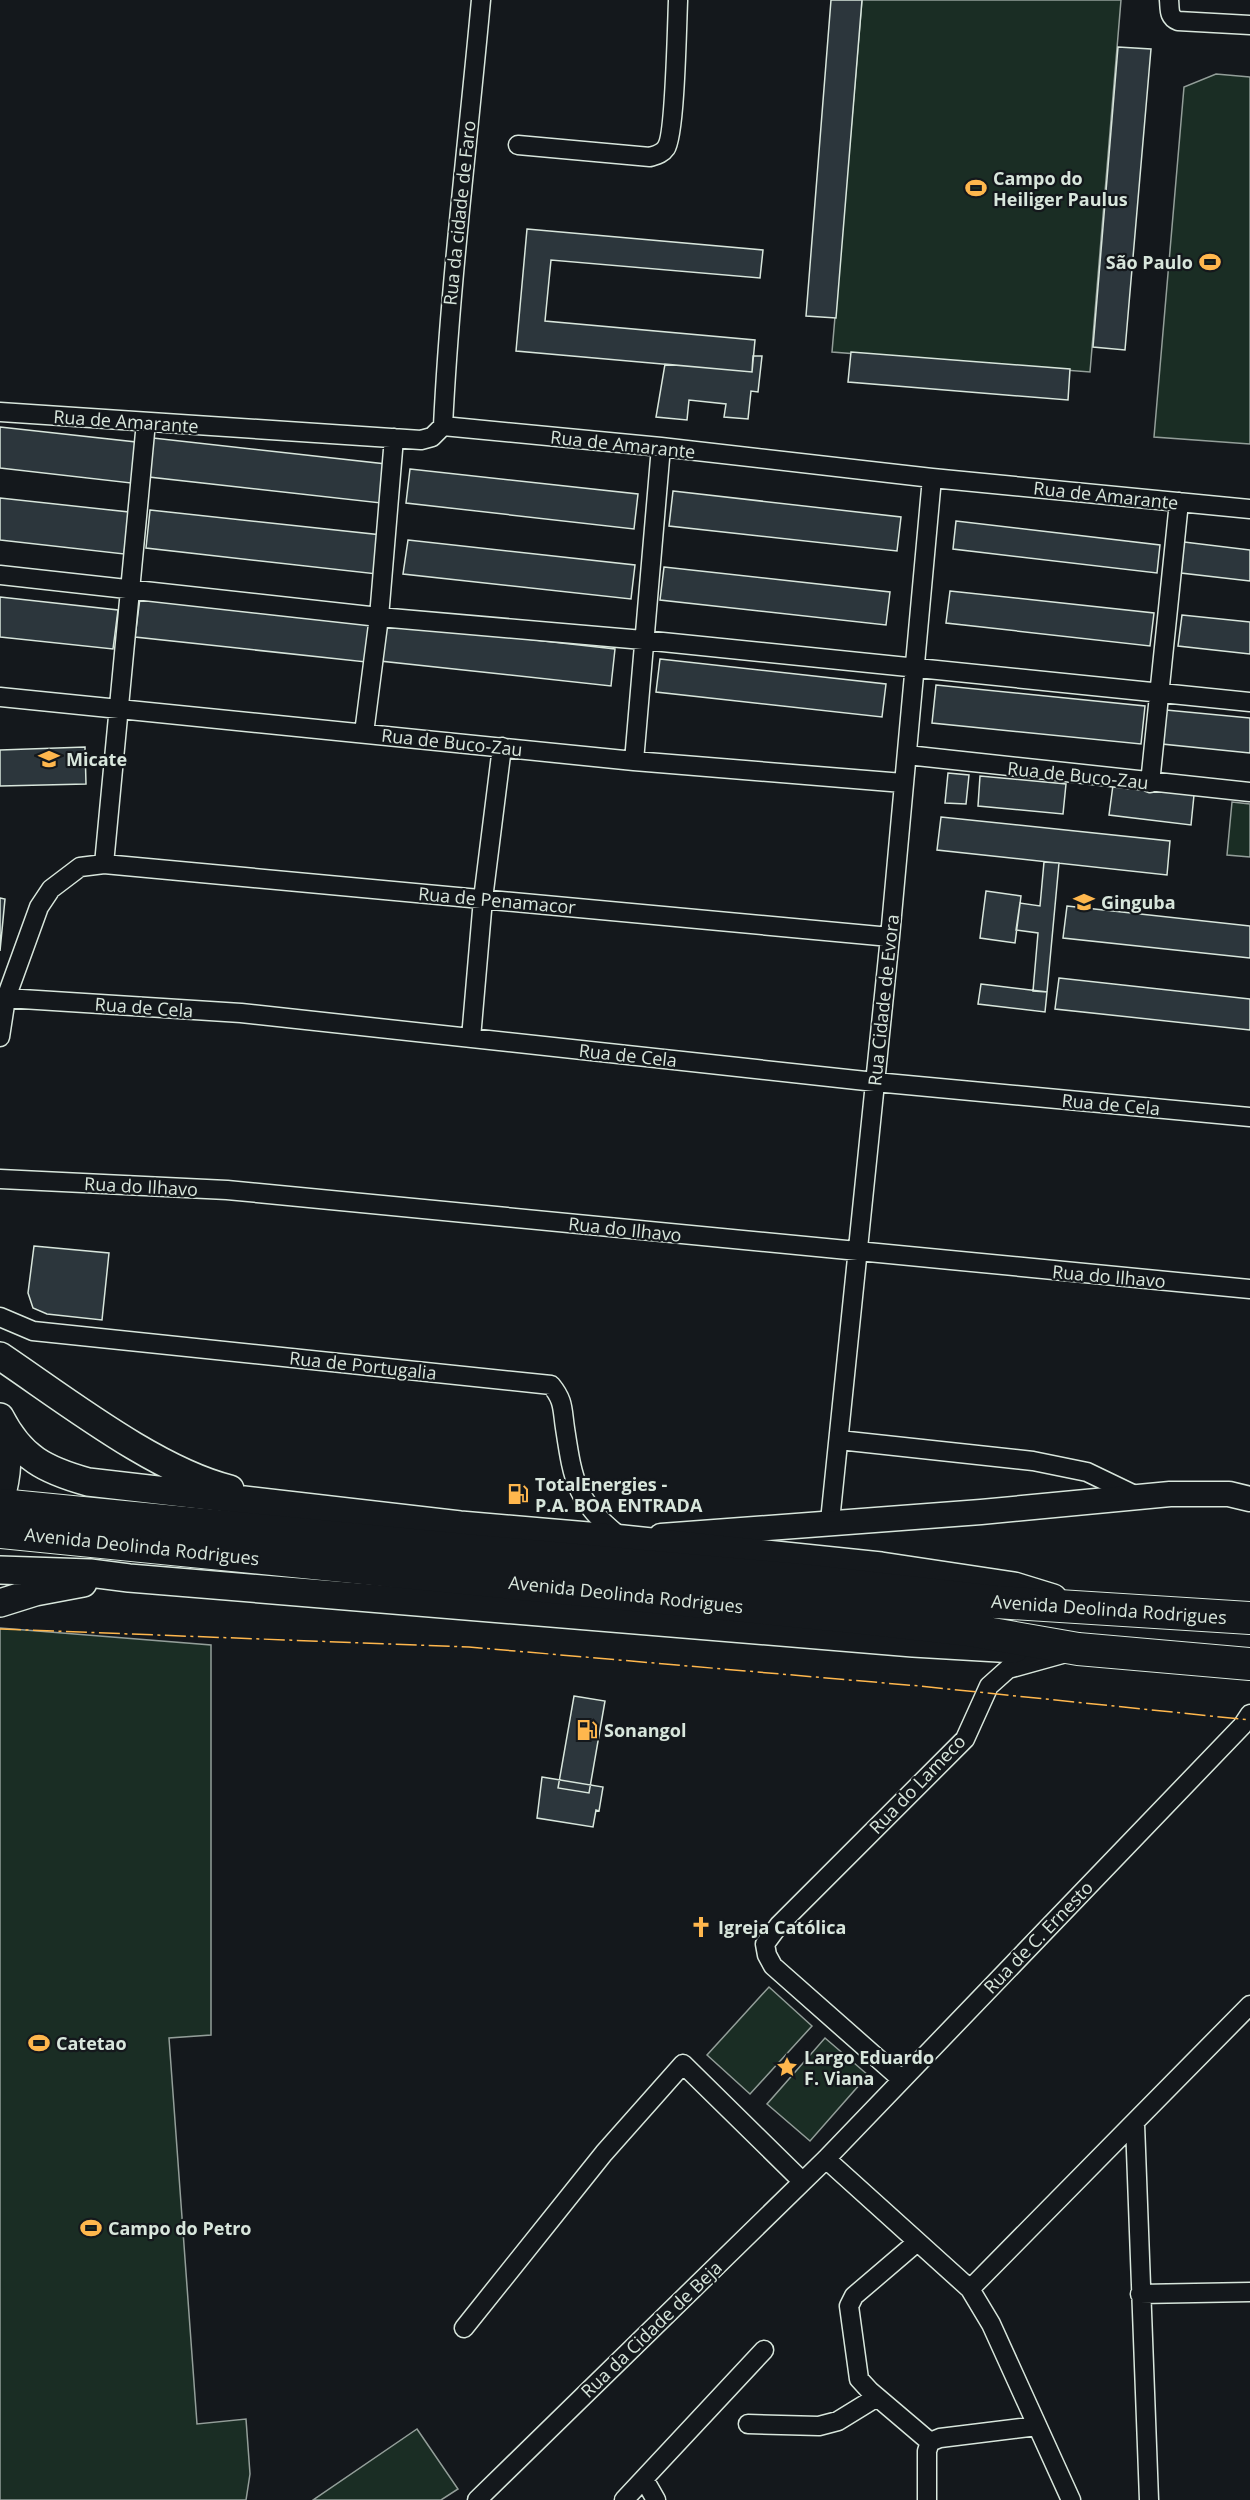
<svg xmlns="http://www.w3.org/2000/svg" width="1250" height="2500" font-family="'Open Sans',sans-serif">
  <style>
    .green { fill: #1a2d24; stroke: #939e99; stroke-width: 1.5 }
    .building { fill: #2c363c; stroke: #d8e6dc; stroke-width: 1.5 }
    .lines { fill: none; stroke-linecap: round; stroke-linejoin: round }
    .minor-casing { stroke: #d8e6dc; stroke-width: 21 }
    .tertiary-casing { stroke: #d8e6dc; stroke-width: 27 }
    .secondary-casing { stroke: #d8e6dc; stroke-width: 30 }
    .trunk-casing { stroke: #d8e6dc; stroke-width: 34 }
    .minor { stroke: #14181c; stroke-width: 18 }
    .tertiary { stroke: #14181c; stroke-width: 24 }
    .secondary { stroke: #14181c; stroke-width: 27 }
    .trunk { stroke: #14181c; stroke-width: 32 }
    .power { stroke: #ffb74d; stroke-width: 1.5; stroke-dasharray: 21 4.5 3 4.5; stroke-linecap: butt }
    .labels { text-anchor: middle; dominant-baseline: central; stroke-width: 4.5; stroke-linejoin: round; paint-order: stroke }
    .poi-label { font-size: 18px; font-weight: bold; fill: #d8e6dc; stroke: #14181c; text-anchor: start }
    .street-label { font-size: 18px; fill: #d8e6dc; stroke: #14181c }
  </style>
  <rect width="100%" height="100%" fill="#14181c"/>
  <!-- green -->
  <path class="green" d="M862,0H1121L1090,372L832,352Z
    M1216,74L1250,77V444L1154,437L1184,87Z
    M1232,802L1250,804V857L1227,855Z
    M0,1628L211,1645V2035L169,2038L197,2424L246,2419L250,2474L246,2500H0Z
    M769,1987L812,2026L750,2094L707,2055Z
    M825,2038L868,2075L810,2141L767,2104Z
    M417,2429L458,2489L441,2500H313Z"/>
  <!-- building -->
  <path class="building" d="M831,0H862L836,318L806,316Z
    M1118,47L1151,49L1125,350L1093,347Z
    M527,229L763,250L760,278L551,260L545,321L755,340L752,372L516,351Z
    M851,352L1070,369L1068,400L848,382Z
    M753,356H762L758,392L751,391L748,419L724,417L726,404L689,400L687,420L656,417L665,364L752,372Z
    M0,427L136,442L131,483L0,468Z
    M153,438L386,464L381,503L149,477Z
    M410,469L638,494L634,529L406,503Z
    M673,491L901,517L897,551L669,526Z
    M0,498L129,512L124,554L0,540Z
    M150,510L382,535L377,574L146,548Z
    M956,521L1160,545L1157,573L953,549Z
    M408,540L635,565L631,599L403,574Z
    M1184,542L1250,550V581L1181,573Z
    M664,567L890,592L886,625L660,600Z
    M950,591L1154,613L1150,646L946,623Z
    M0,597L118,610L113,649L0,637Z
    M140,598L370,624L366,662L135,637Z
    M1182,615L1250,622V654L1178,646Z
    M385,623L615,649L611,686L380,661Z
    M660,659L886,684L882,717L656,692Z
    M936,685L1145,706L1141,744L932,723Z
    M1166,710L1250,718V753L1162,744Z
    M85,747L86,784L0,786V750Z
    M948,773L969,775L966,804L945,803Z
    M980,776L1066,784L1063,814L978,806Z
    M1113,785L1194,795L1191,825L1109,815Z
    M941,817L1170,841L1167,875L937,850Z
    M1044,862L1059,863L1047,992L1033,991L1038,933L1016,930L1020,903L1040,906Z
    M986,891L1021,896L1015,943L980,938Z
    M0,898L5,899L0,951Z
    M1067,906L1250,926V958L1063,938Z
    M1059,978L1250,999V1030L1055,1009Z
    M981,984L1047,992L1045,1012L978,1004Z
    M34,1246L109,1253L102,1320L47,1314L33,1308L28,1293Z
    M574,1696L605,1701L589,1793L558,1788Z
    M542,1777L603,1787L599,1811L596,1810L593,1827L537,1818Z"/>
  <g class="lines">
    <defs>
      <path id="minor" d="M1169,0C1170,9 1168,17 1178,21L1250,25
        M518,145L650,157C656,155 662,154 666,148C675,136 677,24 678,1
        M0,412L421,440L432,437L443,426
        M443,426L661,447L932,478L1250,509
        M443,426C450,283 468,142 481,0
        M0,575L379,617L643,640L1250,702
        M0,697L634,761L903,783
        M364,733L379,617L394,438
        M907,755L1250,792
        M634,761L661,447
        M1150,783L1179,502
        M104,864L146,422
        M6,998L241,1013L875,1082L1250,1117
        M0,1037L6,998L39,907L51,889L80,867L104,864L890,937
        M471,1038L483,899L502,747
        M0,1179L227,1190L1250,1289
        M0,1317L33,1331L551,1385C564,1401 562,1408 565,1428C573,1481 576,1503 622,1538
        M839,1440L1033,1461L1087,1472L1139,1497
        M830,1521L890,937L932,478
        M901,2079L773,1966L767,1955L765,1944L779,1925L965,1739L989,1686L1008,1669L1066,1653
        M1135,2124L1149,2500
        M826,2159L970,2289L991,2324L1071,2500
        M916,2243L854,2296L849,2306L859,2379L870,2391L930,2442
        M970,2289L1250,2005
        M1140,2294L1250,2292
        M464,2328L604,2153L683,2064L802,2181
        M748,2424L819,2426L838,2421L877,2397
        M644,2479L656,2500
        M477,2500L826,2159L1242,1726L1250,1714
        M624,2500L764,2350
        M927,2500V2451L930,2442L940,2438L1037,2426"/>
      <path id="tertiary" d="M661,1536L981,1512L1170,1494H1229L1250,1499"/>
      <path id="secondary" d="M0,1356C64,1399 156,1471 230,1489
        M0,1417C21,1458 45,1470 88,1482L460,1525L623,1539L881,1566L1014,1586L1053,1598
        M0,1501C8,1474 9,1452 3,1426
        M0,1570L90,1573L129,1578L913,1643L1015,1649
        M0,1603L35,1592L83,1583"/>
      <path id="trunk" d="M0,1505L475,1551L801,1580L996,1602L1250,1618
        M0,1532L854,1617L969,1630L1078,1649L1250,1664"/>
    </defs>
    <!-- minor casing -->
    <use href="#minor" class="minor-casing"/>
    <!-- tertiary casing -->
    <use href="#tertiary" class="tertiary-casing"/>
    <!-- secondary casing -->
    <use href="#secondary" class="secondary-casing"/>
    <!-- trunk casing -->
    <use href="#trunk" class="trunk-casing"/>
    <!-- minor -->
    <use href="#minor" class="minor"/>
    <!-- tertiary -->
    <use href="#tertiary" class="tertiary"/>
    <!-- secondary -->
    <use href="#secondary" class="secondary"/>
    <!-- trunk -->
    <use href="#trunk" class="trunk"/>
    <!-- power -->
    <path class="power" d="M0,1629L469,1647L919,1686L1250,1720"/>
  </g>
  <!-- icons -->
  <defs>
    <symbol id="stadium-bare" viewBox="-9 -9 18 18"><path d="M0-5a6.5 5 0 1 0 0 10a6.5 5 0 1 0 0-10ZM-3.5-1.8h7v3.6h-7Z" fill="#ffb74d" stroke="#14181c" stroke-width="2.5" paint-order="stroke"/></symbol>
    <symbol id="school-bare" viewBox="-9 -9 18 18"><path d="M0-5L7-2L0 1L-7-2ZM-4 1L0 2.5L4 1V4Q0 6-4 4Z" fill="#ffb74d" stroke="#14181c" stroke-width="2.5" paint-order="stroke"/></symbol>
    <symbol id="fuel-bare" viewBox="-9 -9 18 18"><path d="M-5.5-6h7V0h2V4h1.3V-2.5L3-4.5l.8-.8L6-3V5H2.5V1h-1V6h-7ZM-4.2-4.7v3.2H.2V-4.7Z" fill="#ffb74d" stroke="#14181c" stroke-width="2.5" paint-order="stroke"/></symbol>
    <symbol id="church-bare" viewBox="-9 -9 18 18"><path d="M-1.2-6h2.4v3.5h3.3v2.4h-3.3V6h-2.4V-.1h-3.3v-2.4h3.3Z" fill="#ffb74d" stroke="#14181c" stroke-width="2.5" paint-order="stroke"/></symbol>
    <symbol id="sight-bare" viewBox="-9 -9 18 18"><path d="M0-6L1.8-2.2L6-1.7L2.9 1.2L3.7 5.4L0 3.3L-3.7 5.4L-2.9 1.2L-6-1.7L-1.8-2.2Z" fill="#ffb74d" stroke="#14181c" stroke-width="2.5" paint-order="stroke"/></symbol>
  </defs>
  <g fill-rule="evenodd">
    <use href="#stadium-bare" x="961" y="173" width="30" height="30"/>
    <use href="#stadium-bare" x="1195" y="247" width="30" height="30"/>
    <use href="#school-bare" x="34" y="744" width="30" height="30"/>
    <use href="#school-bare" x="1069" y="887" width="30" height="30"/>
    <use href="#fuel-bare" x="503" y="1479" width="30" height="30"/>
    <use href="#fuel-bare" x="572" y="1715" width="30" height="30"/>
    <use href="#church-bare" x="686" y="1912" width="30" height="30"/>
    <use href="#stadium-bare" x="24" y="2028" width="30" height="30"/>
    <use href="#sight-bare" x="772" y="2052" width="30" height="30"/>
    <use href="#stadium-bare" x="76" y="2213" width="30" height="30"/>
  </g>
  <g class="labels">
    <!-- poi labels -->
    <g class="poi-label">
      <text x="993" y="178">Campo do<tspan x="993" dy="21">Heiliger Paulus</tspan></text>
      <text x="1193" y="262" text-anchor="end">São Paulo</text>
      <text x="66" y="759">Micate</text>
      <text x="1101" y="902">Ginguba</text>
      <text x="535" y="1484">TotalEnergies -<tspan x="535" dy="21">P.A. BOA ENTRADA</tspan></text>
      <text x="604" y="1730">Sonangol</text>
      <text x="718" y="1927">Igreja Católica</text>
      <text x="56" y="2043">Catetao</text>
      <text x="804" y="2057">Largo Eduardo<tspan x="804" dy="21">F. Viana</tspan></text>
      <text x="108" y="2228">Campo do Petro</text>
    </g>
    <!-- street labels -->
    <g class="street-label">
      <text transform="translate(459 213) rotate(-84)">Rua da cidade de Faro</text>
      <text transform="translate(126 421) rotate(4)">Rua de Amarante</text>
      <text transform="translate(623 444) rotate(6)">Rua de Amarante</text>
      <text transform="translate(1106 495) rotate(6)">Rua de Amarante</text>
      <text transform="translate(452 742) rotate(6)">Rua de Buco-Zau</text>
      <text transform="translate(1078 775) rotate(6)">Rua de Buco-Zau</text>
      <text transform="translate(497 900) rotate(5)">Rua de Penamacor</text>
      <text transform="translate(883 1000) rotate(-84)">Rua Cidade de Evora</text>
      <text transform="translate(144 1007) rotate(4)">Rua de Cela</text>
      <text transform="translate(628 1055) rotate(6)">Rua de Cela</text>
      <text transform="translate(1111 1104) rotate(5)">Rua de Cela</text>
      <text transform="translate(141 1186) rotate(3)">Rua do Ilhavo</text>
      <text transform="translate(625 1229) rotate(6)">Rua do Ilhavo</text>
      <text transform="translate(1109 1276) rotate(5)">Rua do Ilhavo</text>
      <text transform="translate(363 1365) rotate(6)">Rua de Portugalia</text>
      <text transform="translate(142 1546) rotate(6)">Avenida Deolinda Rodrigues</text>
      <text transform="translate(626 1594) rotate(6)">Avenida Deolinda Rodrigues</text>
      <text transform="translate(1109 1609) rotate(4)">Avenida Deolinda Rodrigues</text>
      <text transform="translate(917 1784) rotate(-46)">Rua do Lameco</text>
      <text transform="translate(1038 1937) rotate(-46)">Rua de C. Ernesto</text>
      <text transform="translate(651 2329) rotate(-44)">Rua da Cidade de Beja</text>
    </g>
  </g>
</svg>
